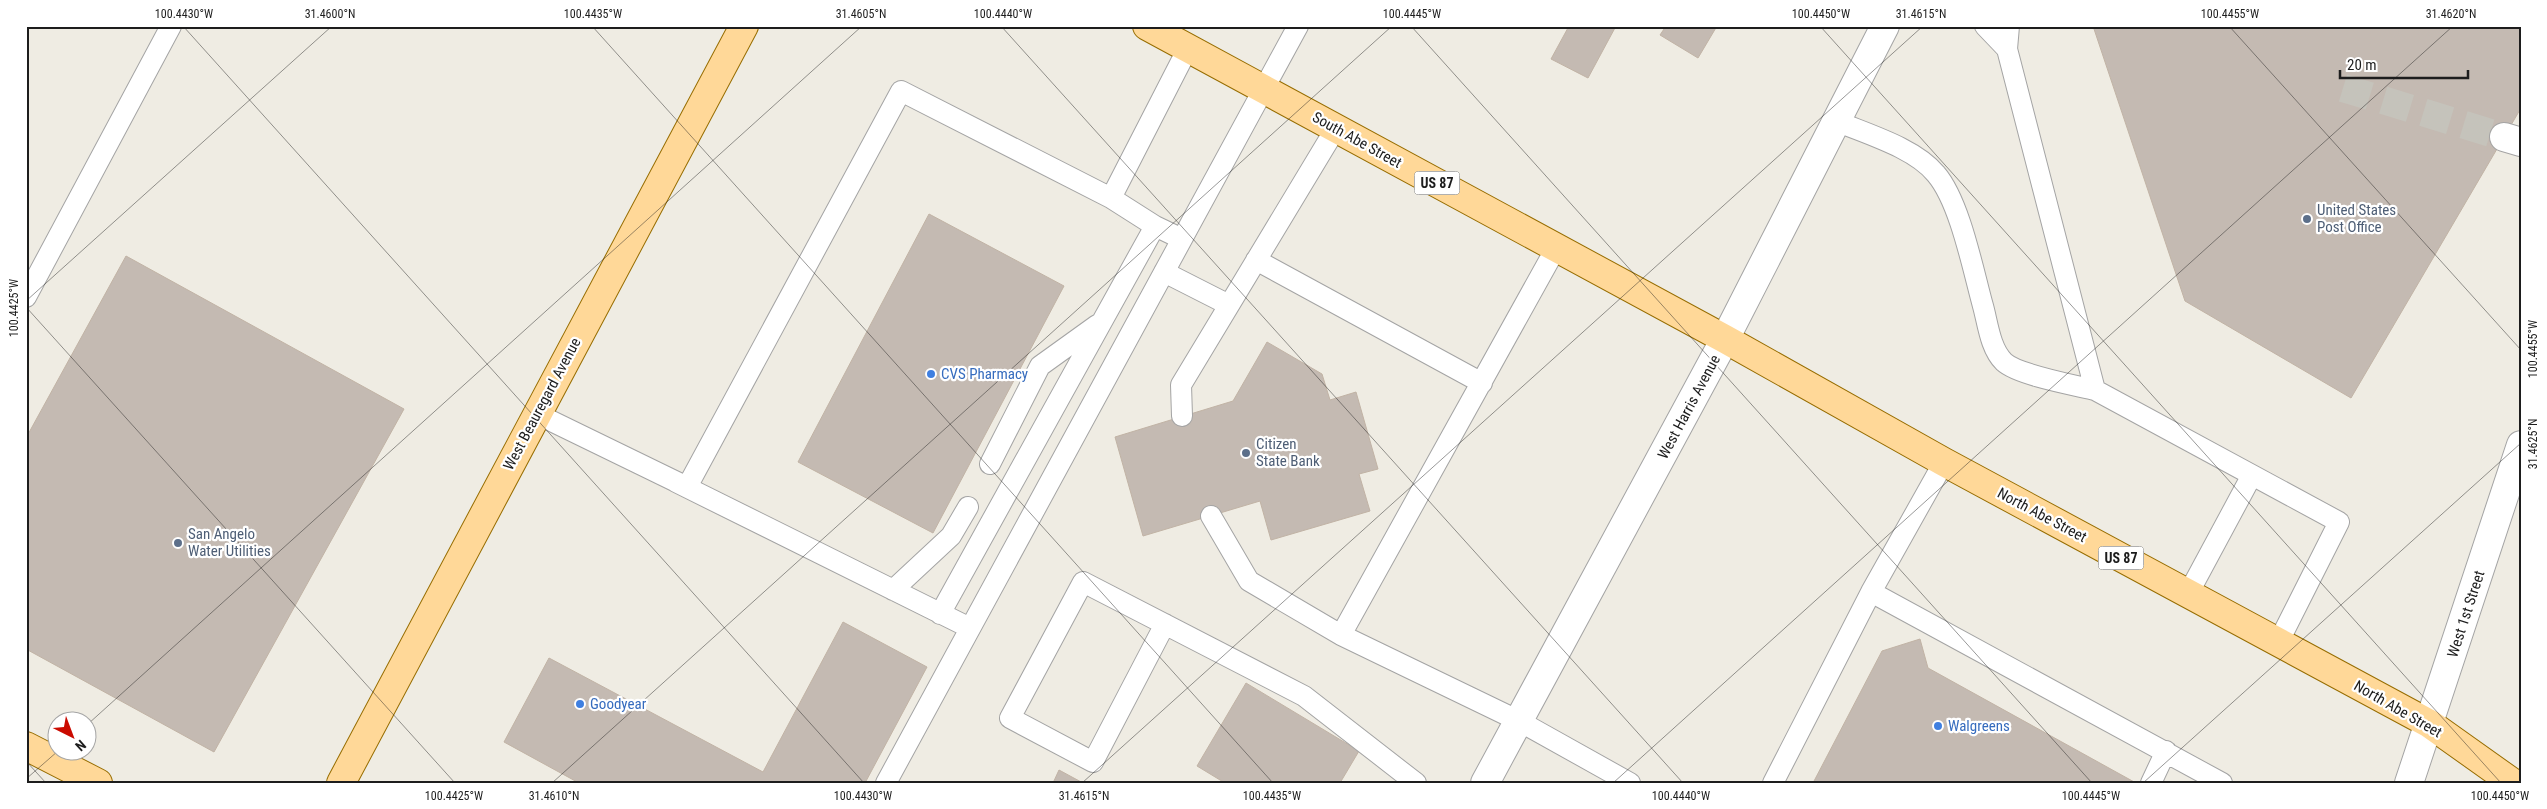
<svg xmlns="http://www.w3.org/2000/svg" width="2547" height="809" font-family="'Roboto Condensed',sans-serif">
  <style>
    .building { fill: #c4bab2; stroke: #c1b3a5 }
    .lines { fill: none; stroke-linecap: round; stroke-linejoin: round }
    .minor-tunnel { stroke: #c5c3bb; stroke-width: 28; stroke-dasharray: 28 14; stroke-linecap: butt }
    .service-casing { stroke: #a4a4a4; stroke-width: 22 }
    .minor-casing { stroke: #a4a4a4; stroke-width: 30 }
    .tertiary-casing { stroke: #a4a4a4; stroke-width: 30 }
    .primary-casing { stroke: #976d00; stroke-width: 30 }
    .service { stroke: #fff; stroke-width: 20 }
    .minor { stroke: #fff; stroke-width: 28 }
    .tertiary { stroke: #fff; stroke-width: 28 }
    .primary { stroke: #ffd898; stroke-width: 28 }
    .ticks { fill: none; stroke: #1d1d1d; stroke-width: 1; stroke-opacity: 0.45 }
    .service-dot { fill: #5c6f8a; stroke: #fff; stroke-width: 2 }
    .shop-dot { fill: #3f7fe0; stroke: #fff; stroke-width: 2 }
    .labels { text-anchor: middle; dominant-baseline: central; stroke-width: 4.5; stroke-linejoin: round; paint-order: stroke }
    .shield { fill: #fff; stroke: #616161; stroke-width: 1 }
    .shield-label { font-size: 14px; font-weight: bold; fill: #1d1d1d }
    .street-label { font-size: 15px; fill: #1d1d1d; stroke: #fff }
    .service-label { font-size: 15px; fill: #4e5e75; stroke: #fff; text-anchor: start }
    .shop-label { font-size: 15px; fill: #366cbe; stroke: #fff; text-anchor: start }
    .neatline { fill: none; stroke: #1d1d1d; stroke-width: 2 }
    .ticks-label { font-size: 12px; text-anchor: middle; fill: #1d1d1d }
  </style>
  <rect width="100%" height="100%" fill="#efece3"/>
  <!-- building -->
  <path class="building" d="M1569,26H1616L1588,78L1551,59Z
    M1666,26H1717L1698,58L1660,35Z
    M2093,26H2521V108L2351,398L2185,301Z
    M929,214L1064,286L933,533L798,462Z
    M126,256L404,409L214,752L26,649V438Z
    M1267,342L1322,374L1330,400L1356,392L1378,469L1359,474L1370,511L1271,540L1260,501L1143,536L1115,437L1233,401Z
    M843,622L927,667L865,783H579L504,742L549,658L763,772Z
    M1920,639L1928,668L2136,783H1813L1882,651Z
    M1246,683L1359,751L1340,783H1225L1197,766Z
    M1059,770L1083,783H1053Z"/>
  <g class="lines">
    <!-- minor-tunnel -->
    <path class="minor-tunnel" d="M2343,88L2504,137"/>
    <defs>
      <path id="service" d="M1985,26L2007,49
        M2009,26L2007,49L2095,390L2339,522L2278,643
        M1836,121C1867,134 1915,148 1936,174C1960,202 1973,270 1983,306C1988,324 1990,348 2004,362C2018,375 2074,385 2095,390
        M1111,198L1155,226L1182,239
        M1256,260L1482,383
        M1164,272L1229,305
        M26,297L171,26
        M537,414L687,487L901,91L1111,198L1188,48
        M1182,416L1181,385L1336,128
        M990,464L1040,366L1097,325
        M676,482L970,628
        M1211,516L1249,581L1341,635L1519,721L1630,783
        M893,590L951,536L968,507
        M1871,592L2222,783
        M2188,594L2252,475
        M940,614L1155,226
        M1165,624L1093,762L1010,718L1083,582L1304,696L1416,783
        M1341,635L1556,248
        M886,783L1298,26
        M1773,783L1871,592L1944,462
        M2151,783L2166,751"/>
      <path id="minor" d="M2504,137L2521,142
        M2409,783L2521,445"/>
      <path id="tertiary" d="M1485,783L1725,339L1885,26"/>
      <path id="primary" d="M1147,26L1725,339L1944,462L2430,724L2513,783
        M26,746L98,783
        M341,783L744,26"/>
    </defs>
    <!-- service casing -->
    <use href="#service" class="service-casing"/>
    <!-- minor casing -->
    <use href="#minor" class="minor-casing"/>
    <!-- tertiary casing -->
    <use href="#tertiary" class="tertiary-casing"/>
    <!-- primary casing -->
    <use href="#primary" class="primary-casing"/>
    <!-- service -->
    <use href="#service" class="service"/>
    <!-- minor -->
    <use href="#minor" class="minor"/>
    <!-- tertiary -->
    <use href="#tertiary" class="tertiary"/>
    <!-- primary -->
    <use href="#primary" class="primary"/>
  </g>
  <!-- ticks -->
  <path class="ticks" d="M183,26L864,783M592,26L1273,783M1001,26L1683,783M1411,26L2092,783M1820,26L2501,783M2229,26L2521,350M26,301L332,26M26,307L455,783M88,724L862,26M26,761L46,783M26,779L58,751M552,783L1392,26M1082,783L1923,26M1613,783L2453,26M2143,783L2521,443"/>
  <!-- markers -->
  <g class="service-dot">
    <circle cx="2307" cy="219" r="5"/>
    <circle cx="1246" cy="453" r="5"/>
    <circle cx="178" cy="543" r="5"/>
  </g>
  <g class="shop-dot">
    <circle cx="931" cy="374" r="5"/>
    <circle cx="580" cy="704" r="5"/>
    <circle cx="1938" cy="726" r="5"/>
  </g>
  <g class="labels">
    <!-- shield labels -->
    <g class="shield">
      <rect x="1414.5" y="171.5" width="45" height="23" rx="4"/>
      <rect x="2098.5" y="546.5" width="45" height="23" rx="4"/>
    </g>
    <g class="shield-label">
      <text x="1437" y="183">US 87</text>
      <text x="2121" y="558">US 87</text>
    </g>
    <!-- street labels -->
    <g class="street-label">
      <text transform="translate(1357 140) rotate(29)">South Abe Street</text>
      <text transform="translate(542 404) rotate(-62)">West Beauregard Avenue</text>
      <text transform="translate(1689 407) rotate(-62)">West Harris Avenue</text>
      <text transform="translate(2042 515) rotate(28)">North Abe Street</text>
      <text transform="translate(2466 614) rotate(-72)">West 1st Street</text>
      <text transform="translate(2398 709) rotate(30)">North Abe Street</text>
    </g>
    <!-- service labels -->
    <g class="service-label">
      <text x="2317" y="210">United States<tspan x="2317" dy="17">Post Office</tspan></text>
      <text x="1256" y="444">Citizen<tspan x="1256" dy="17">State Bank</tspan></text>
      <text x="188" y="534">San Angelo<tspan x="188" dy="17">Water Utilities</tspan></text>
    </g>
    <!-- shop labels -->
    <g class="shop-label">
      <text x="941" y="374">CVS Pharmacy</text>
      <text x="590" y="704">Goodyear</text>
      <text x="1948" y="726">Walgreens</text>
    </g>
  </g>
  <!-- border -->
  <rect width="2547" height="809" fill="none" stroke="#ffffff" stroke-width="55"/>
  <!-- north arrow -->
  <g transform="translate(72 736) rotate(138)"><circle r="24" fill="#ffffff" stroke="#a5a5a5"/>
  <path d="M0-4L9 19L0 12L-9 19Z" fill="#cb0b00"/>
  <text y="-8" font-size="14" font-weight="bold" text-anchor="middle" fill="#1d1d1d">N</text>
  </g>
  <!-- scale -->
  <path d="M2340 70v8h128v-8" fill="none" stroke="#1d1d1d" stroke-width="2.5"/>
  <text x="2347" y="70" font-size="15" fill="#1d1d1d" stroke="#ffffff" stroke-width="4" paint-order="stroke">20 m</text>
  <rect x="28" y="28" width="2492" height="754" class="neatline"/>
  <g class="ticks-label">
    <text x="184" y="18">100.4430°W</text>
    <text x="330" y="18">31.4600°N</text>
    <text x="593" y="18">100.4435°W</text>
    <text x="861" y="18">31.4605°N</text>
    <text x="1003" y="18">100.4440°W</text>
    <text x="1412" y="18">100.4445°W</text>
    <text x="1821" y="18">100.4450°W</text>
    <text x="1921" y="18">31.4615°N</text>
    <text x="2230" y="18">100.4455°W</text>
    <text x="2451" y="18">31.4620°N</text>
    <text transform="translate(14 308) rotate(-90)" y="4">100.4425°W</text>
    <text transform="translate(2533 349) rotate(-90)" y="4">100.4455°W</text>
    <text transform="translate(2533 444) rotate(-90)" y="4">31.4625°N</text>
    <text x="454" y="800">100.4425°W</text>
    <text x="554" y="800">31.4610°N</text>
    <text x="863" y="800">100.4430°W</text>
    <text x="1084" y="800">31.4615°N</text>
    <text x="1272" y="800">100.4435°W</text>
    <text x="1681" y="800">100.4440°W</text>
    <text x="2091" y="800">100.4445°W</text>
    <text x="2500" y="800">100.4450°W</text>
  </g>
</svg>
